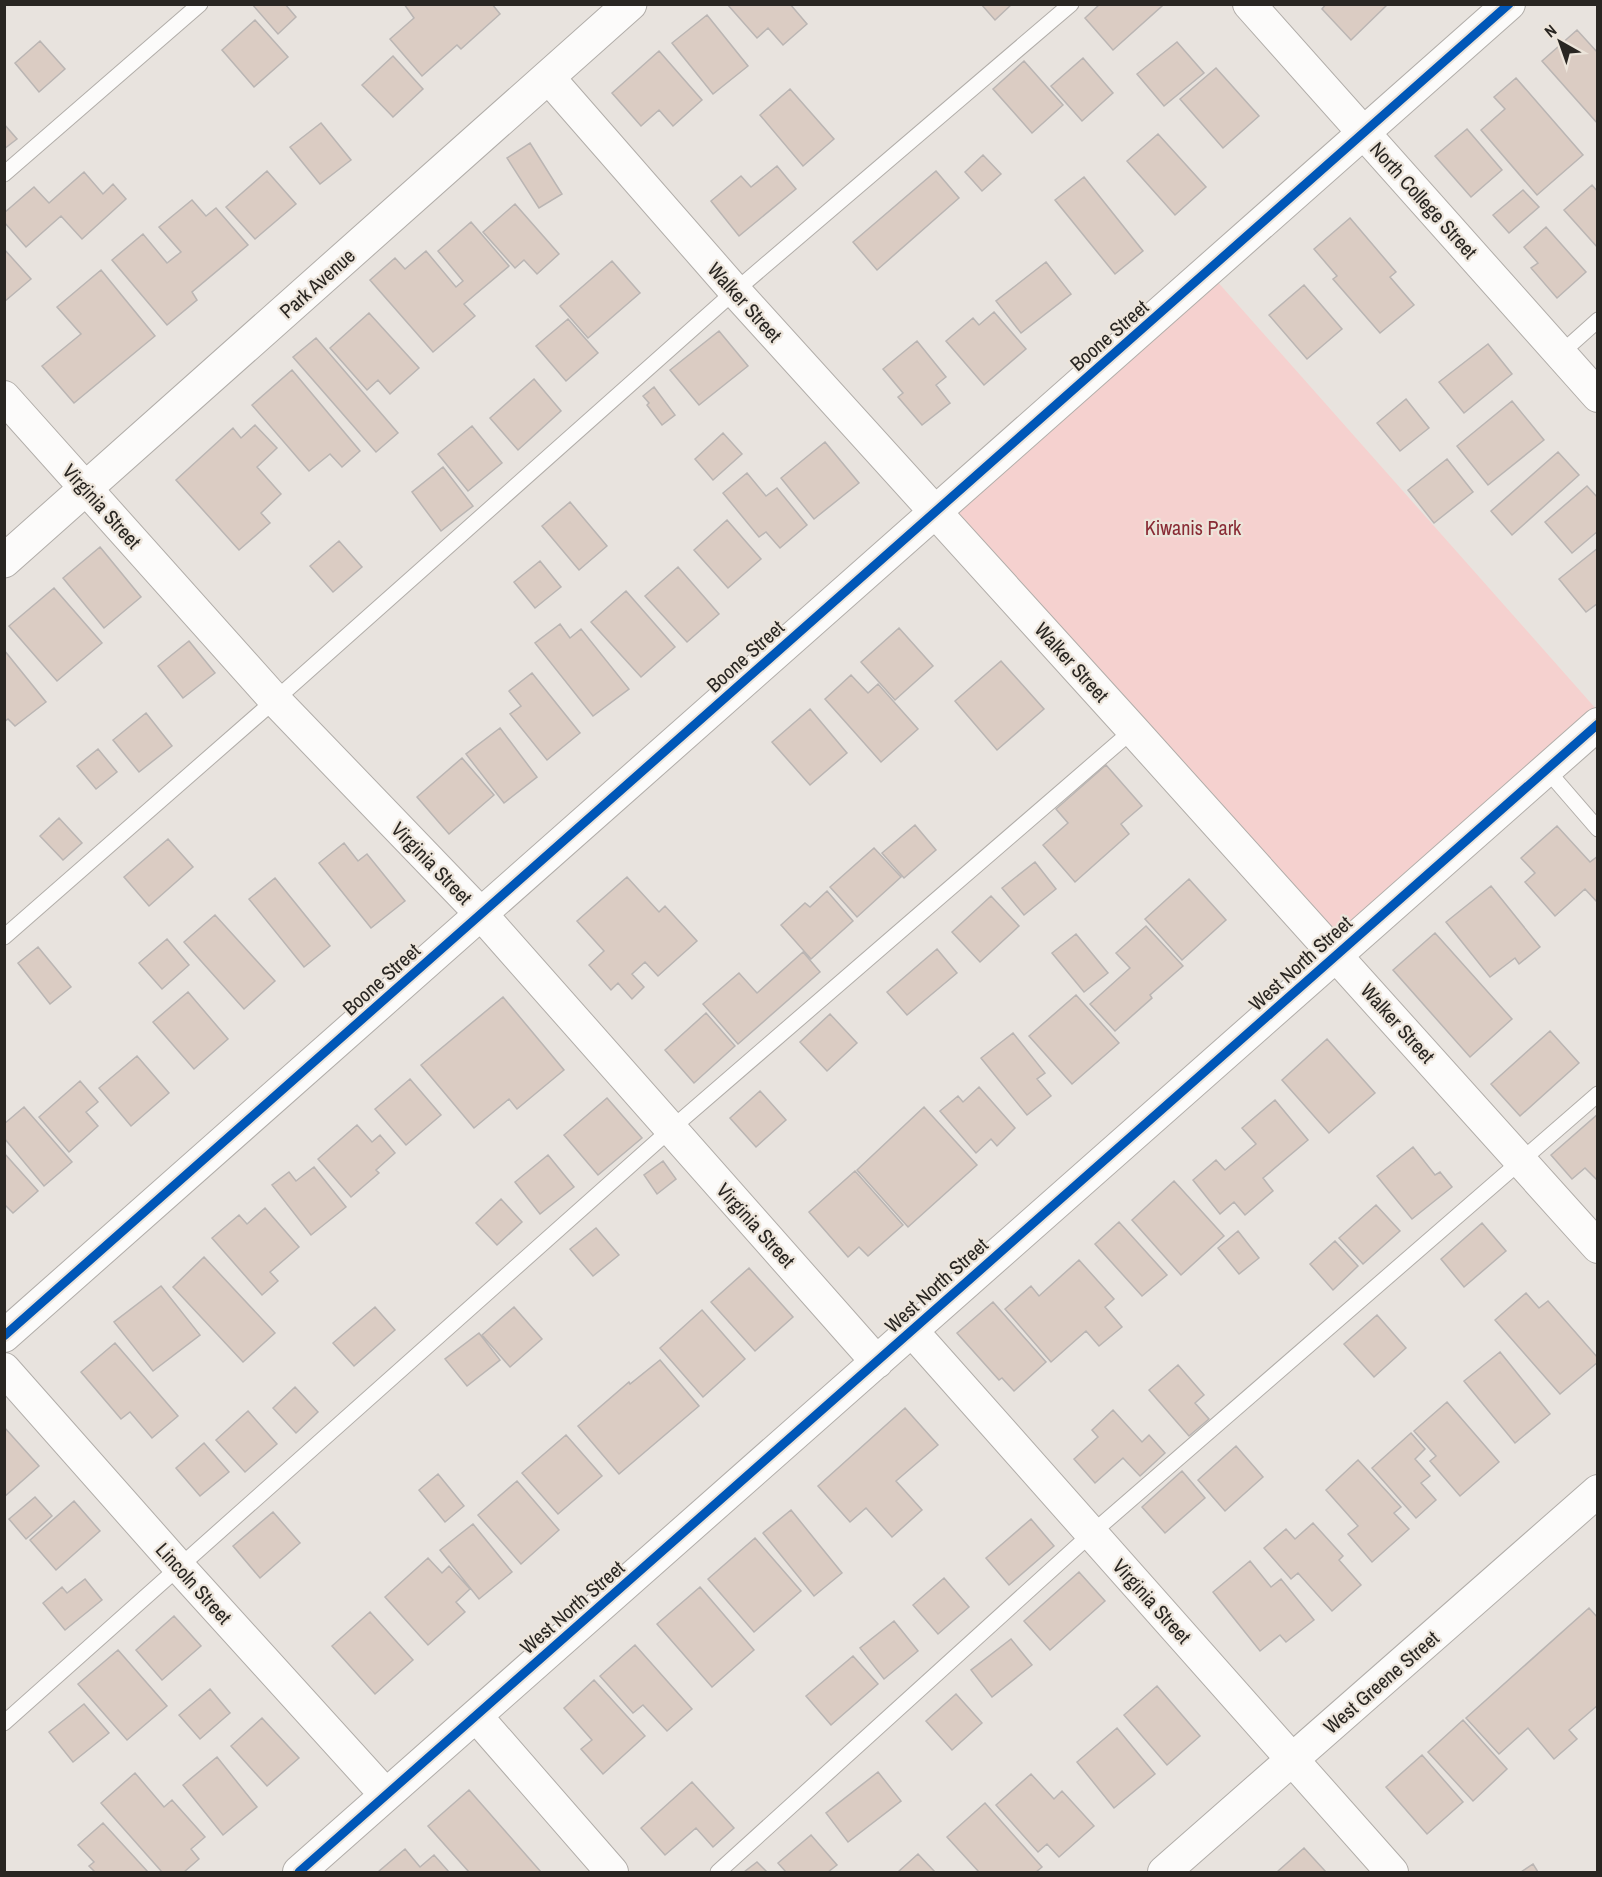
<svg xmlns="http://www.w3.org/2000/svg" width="1602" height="1877" font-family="'Archivo Narrow',sans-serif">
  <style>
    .green { fill: #f5d1cf }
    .building { fill: #dbccc3; stroke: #bab5b3; stroke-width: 1.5 }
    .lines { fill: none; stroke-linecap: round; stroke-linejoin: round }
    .service-casing { stroke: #b1ada9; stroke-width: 17 }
    .minor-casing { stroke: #b1ada9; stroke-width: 34 }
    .tertiary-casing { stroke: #b1ada9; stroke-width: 35 }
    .service { stroke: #fcfbfa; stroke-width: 15 }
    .minor { stroke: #fcfbfa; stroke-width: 32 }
    .tertiary { stroke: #fcfbfa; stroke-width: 33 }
    .cycleway-casing { stroke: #ece4da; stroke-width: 13 }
    .cycleway { stroke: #0057b8; stroke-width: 9 }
    .labels { text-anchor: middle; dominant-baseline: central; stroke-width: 4.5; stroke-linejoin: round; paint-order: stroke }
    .street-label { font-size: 20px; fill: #292622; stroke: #ece4da }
    .park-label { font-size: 20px; fill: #892b35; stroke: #ece4da }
  </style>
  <rect width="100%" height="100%" fill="#e8e3de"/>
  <!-- green -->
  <path class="green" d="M1208,271L1597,710L1336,955L935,512Z"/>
  <!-- building -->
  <path class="building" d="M252,4H285L296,17L278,34Z
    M492,4L500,14L461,49L457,45L422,76L390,39L414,18L404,4Z
    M727,4H790L807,24L783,45L768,28L757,38Z
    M981,4H1012L995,20Z
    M1100,4H1161L1162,6L1113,50L1085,18Z
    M1326,4H1388L1351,40L1322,9Z
    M707,15L748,66L713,94L672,43Z
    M255,20L288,57L254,87L222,50Z
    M1577,30L1598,53V124L1542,61Z
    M40,41L65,69L39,92L15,63Z
    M1177,42L1204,73L1164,106L1137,74Z
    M659,51L702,100L673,126L659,110L641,126L612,93Z
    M393,56L423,89L393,117L362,85Z
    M1083,58L1113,93L1082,121L1051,86Z
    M1024,61L1063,105L1032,133L993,89Z
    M1216,68L1259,116L1223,148L1180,99Z
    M1516,78L1583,155L1537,195L1481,130L1505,109L1494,97Z
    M790,89L834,139L803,166L760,115Z
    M321,123L351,160L320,184L290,147Z
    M4,124L17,139L4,149Z
    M1467,129L1502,170L1471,197L1435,156Z
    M1158,134L1206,187L1175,215L1127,161Z
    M530,143L562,194L539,208L507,158Z
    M983,155L1001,174L982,191L965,172Z
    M777,166L796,189L739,236L711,201L741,176L751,187Z
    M267,171L296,204L255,239L226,207Z
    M936,171L959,198L877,270L853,242Z
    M84,172L103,194L113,184L126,199L82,239L61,216L26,247L4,222V213L34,187L49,203Z
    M1084,177L1143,251L1115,274L1055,200Z
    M1592,185L1598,192V248L1564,210Z
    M1523,190L1539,207L1509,233L1493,215Z
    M192,200L206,216L216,208L248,245L192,292L197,300L167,325L112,260L143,234L167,263L181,252L159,227Z
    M515,204L559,254L537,274L524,260L515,268L483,232Z
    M1350,218L1396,272L1390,277L1414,305L1380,333L1333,279L1337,276L1314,249Z
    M471,222L509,266L464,304L475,316L433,352L370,280L395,258L405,269L426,251L456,287L463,281L438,251Z
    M1546,227L1586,272L1557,298L1531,268L1538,263L1524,247Z
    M4,249L31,279L4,302Z
    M612,261L640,293L588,338L560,306Z
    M1046,262L1071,294L1021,333L996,301Z
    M101,270L155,336L74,403L42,366L81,334L57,307Z
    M1304,285L1342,329L1307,359L1269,315Z
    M994,312L1026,349L984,385L946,341L973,318L979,325Z
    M369,313L419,368L390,394L378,380L367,390L330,348Z
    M568,319L598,353L566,381L536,346Z
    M719,331L748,366L699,405L670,370Z
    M316,338L398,433L376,452L293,357Z
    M917,341L946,377L936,385L950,403L922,425L898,397L903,393L883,369Z
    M1488,344L1512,374L1464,413L1439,382Z
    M292,370L360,451L342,467L330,454L309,471L252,405Z
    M534,379L561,411L518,450L490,418Z
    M654,387L675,415L662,425L647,405L649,403L643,396Z
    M1406,399L1429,428L1400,451L1377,423Z
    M1512,401L1544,440L1488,485L1457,446Z
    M255,425L277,448L257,467L281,494L261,513L270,523L239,550L176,480L233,428L241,438Z
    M472,426L502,463L468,491L438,454Z
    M723,433L742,454L713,480L695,459Z
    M825,442L859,483L814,519L781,478Z
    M1558,452L1579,475L1512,535L1491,511Z
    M1447,459L1473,492L1434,523L1408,490Z
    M443,467L473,506L441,531L412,492Z
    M747,473L766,496L777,488L807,525L780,548L766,532L759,537L723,493Z
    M1587,486L1598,498V531L1572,553L1545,522Z
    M570,502L607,546L579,570L542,526Z
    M727,520L761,559L728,588L694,550Z
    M339,541L362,567L333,592L310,566Z
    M100,547L141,597L104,628L63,578Z
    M1598,548V603L1586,612L1559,579Z
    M540,561L561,587L535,608L514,582Z
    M678,567L719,614L687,642L645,596Z
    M54,588L102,643L57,681L9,626Z
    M626,591L675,647L641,677L591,622Z
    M560,624L570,638L581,629L629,689L593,716L535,643Z
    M899,628L933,666L895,700L861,662Z
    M189,641L215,673L183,698L158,666Z
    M4,650L46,702L15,726L8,719L4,722Z
    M1001,661L1044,709L997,750L955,701Z
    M532,673L580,733L547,760L510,714L521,706L509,691Z
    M851,675L868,693L878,684L918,729L881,762L825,699Z
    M810,709L847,753L810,785L772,742Z
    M146,713L172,746L139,772L113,740Z
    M500,728L537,777L504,803L466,754Z
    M98,749L117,772L96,789L77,766Z
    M462,758L494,795L449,834L417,797Z
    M1106,765L1142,806L1121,824L1129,834L1075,882L1043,845L1068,823L1056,809Z
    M59,818L82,843L63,860L40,836Z
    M915,825L936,850L904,878L882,853Z
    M1557,826L1590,862L1598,856V903L1585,889L1555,916L1525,882L1535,873L1521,858Z
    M168,839L193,867L149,906L124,877Z
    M344,843L358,861L367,854L405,901L371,928L319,863Z
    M874,848L901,877L857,917L830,887Z
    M1035,862L1056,889L1024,915L1002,888Z
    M627,877L659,912L665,906L697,941L658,976L645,962L632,974L644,987L632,999L618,983L611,990L589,965L604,951L577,921Z
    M275,878L330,946L304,967L249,899Z
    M1189,879L1226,920L1182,960L1145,919Z
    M1491,886L1540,947L1519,964L1515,958L1490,977L1446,922Z
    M827,891L853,921L811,959L781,925L805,903L810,907Z
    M991,896L1019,926L980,962L952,932Z
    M215,915L275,981L244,1009L184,942Z
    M1146,926L1183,966L1150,995L1152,998L1115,1031L1090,1004L1130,968L1116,953Z
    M1435,933L1512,1019L1470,1057L1393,970Z
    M1076,934L1108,973L1084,992L1052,953Z
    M167,939L189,965L162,989L139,963Z
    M38,947L71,987L50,1004L18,963Z
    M937,949L957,973L907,1015L887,992Z
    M803,952L820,972L738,1044L703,1004L739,973L757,993Z
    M188,992L228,1039L194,1069L153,1022Z
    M1076,995L1119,1043L1072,1084L1029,1036Z
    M503,997L564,1070L517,1109L509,1099L474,1128L421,1065Z
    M706,1013L735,1046L694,1083L665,1050Z
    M830,1014L857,1043L827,1071L800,1042Z
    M1550,1031L1579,1063L1520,1116L1491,1084Z
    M1013,1033L1045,1073L1037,1079L1051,1096L1027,1115L981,1058Z
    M1327,1039L1375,1093L1329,1133L1282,1080Z
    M137,1056L169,1093L131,1126L99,1088Z
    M410,1079L441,1115L406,1145L375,1109Z
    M80,1081L98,1102L86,1112L98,1126L69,1152L39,1117Z
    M979,1087L1015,1128L997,1146L991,1139L976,1153L940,1111L958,1096L963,1102Z
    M760,1091L786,1120L756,1147L730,1118Z
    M607,1098L642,1138L598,1175L564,1135Z
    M1275,1100L1308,1140L1263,1178L1273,1191L1245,1215L1234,1202L1220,1214L1193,1180L1216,1160L1225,1170L1256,1144L1242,1128Z
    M24,1107L72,1162L44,1186L4,1138V1124Z
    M924,1107L977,1165L908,1227L857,1170Z
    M1598,1114V1181L1585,1168L1572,1179L1551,1155Z
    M357,1125L372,1142L380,1135L395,1153L376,1170L379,1173L351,1197L318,1159Z
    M1413,1147L1435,1175L1440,1172L1452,1187L1412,1219L1377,1176Z
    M4,1153L38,1191L13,1213L4,1204Z
    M548,1155L574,1187L540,1214L515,1182Z
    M663,1161L676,1179L657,1194L644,1175Z
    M314,1167L346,1207L311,1235L272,1185L289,1172L296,1181Z
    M855,1171L903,1225L868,1256L859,1247L848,1257L809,1212Z
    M1174,1181L1224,1236L1181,1275L1132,1220Z
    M501,1199L522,1222L497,1245L476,1223Z
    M1376,1205L1400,1231L1363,1264L1339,1238Z
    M265,1208L299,1247L270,1272L278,1281L262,1295L212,1238L239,1215L247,1224Z
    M1119,1222L1167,1275L1142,1296L1095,1244Z
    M1482,1223L1506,1251L1464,1287L1441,1259Z
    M596,1228L619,1255L593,1276L570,1249Z
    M1238,1231L1259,1258L1239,1274L1218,1248Z
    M1335,1241L1358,1266L1333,1290L1310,1264Z
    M204,1257L275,1333L243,1362L173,1287Z
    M1079,1260L1114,1299L1105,1307L1122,1327L1099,1346L1086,1331L1051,1362L1005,1309L1031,1286L1039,1296Z
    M749,1268L793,1317L755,1351L711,1302Z
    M161,1286L200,1335L153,1371L114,1322Z
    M1526,1293L1539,1308L1548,1301L1598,1358V1362L1560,1394L1495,1320Z
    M993,1302L1046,1362L1014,1391L1002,1378L999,1380L957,1333Z
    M375,1307L395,1330L354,1366L333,1343Z
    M514,1307L542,1339L510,1367L482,1335Z
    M702,1310L745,1359L703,1397L660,1348Z
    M1377,1315L1406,1348L1374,1377L1344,1344Z
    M479,1333L500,1360L467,1386L445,1359Z
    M115,1343L178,1416L152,1438L130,1412L121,1419L81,1372Z
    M1500,1352L1550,1414L1515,1443L1464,1381Z
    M660,1360L699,1406L619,1474L578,1426L629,1382L630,1384Z
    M1178,1365L1204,1395L1195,1403L1209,1419L1189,1436L1149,1390Z
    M295,1387L318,1412L296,1433L273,1408Z
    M1447,1402L1499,1462L1460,1496L1430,1461L1436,1456L1414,1431Z
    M905,1408L938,1445L896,1481L922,1510L892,1537L866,1508L850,1522L818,1486Z
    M1113,1410L1142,1442L1149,1435L1165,1453L1140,1476L1123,1458L1095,1483L1074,1459L1098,1437L1092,1430Z
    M248,1411L277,1444L245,1472L216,1440Z
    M4,1427L39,1466L4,1497Z
    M1411,1433L1425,1449L1415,1459L1430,1476L1421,1483L1436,1500L1416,1518L1372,1468Z
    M566,1435L602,1476L558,1514L522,1473Z
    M204,1443L229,1472L200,1496L176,1468Z
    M1236,1446L1263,1477L1225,1511L1198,1480Z
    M1358,1460L1401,1507L1394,1513L1409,1529L1372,1562L1348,1534L1358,1526L1326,1490Z
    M1182,1471L1205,1498L1165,1533L1142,1507Z
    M438,1474L464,1506L445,1522L419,1490Z
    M517,1481L559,1530L521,1564L478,1515Z
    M35,1497L52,1516L26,1539L9,1519Z
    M74,1501L100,1531L56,1570L30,1540Z
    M791,1510L842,1573L814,1596L763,1533Z
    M273,1512L300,1543L260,1578L233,1546Z
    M1031,1519L1054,1546L1009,1585L986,1558Z
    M1313,1523L1343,1556L1339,1560L1361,1585L1332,1611L1298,1573L1291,1579L1264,1548L1286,1529L1295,1539Z
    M473,1524L512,1572L479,1599L440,1550Z
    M755,1538L801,1591L754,1632L708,1579Z
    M428,1558L442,1573L449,1566L470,1589L456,1602L465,1612L428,1645L385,1597Z
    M1250,1561L1271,1587L1281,1579L1314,1620L1286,1642L1280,1635L1260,1651L1213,1592Z
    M1079,1572L1105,1601L1050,1650L1024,1621Z
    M944,1578L969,1607L938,1634L913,1605Z
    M85,1579L102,1600L65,1630L43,1603L62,1587L67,1593Z
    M700,1587L754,1650L712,1687L657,1624Z
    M1589,1608L1598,1618V1705L1569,1730L1577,1739L1554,1759L1528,1728L1499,1754L1466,1718Z
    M370,1612L413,1660L375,1694L332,1646Z
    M174,1616L201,1646L162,1680L136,1650Z
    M894,1621L918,1651L884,1679L860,1648Z
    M1011,1639L1032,1665L992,1697L971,1670Z
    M635,1645L692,1709L667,1731L643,1705L633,1713L600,1676Z
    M118,1650L167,1706L127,1740L78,1684Z
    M853,1656L878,1684L831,1725L806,1696Z
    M594,1680L645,1736L603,1774L581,1749L592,1740L564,1708Z
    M1157,1686L1200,1736L1167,1765L1124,1715Z
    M210,1689L230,1713L200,1739L179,1715Z
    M956,1694L982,1723L952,1750L926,1721Z
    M84,1704L109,1733L73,1762L49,1732Z
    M262,1718L299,1758L267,1786L231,1746Z
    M1463,1720L1507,1769L1473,1801L1428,1752Z
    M1117,1728L1155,1774L1114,1808L1077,1762Z
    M1422,1755L1463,1802L1427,1834L1386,1787Z
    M217,1757L257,1807L223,1835L183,1785Z
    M878,1772L901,1801L848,1842L826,1813Z
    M135,1773L164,1807L172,1800L205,1837L191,1849L199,1859L184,1872H162L101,1803Z
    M1031,1774L1054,1799L1062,1791L1094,1826L1059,1857L1047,1844L1038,1852L996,1805Z
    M692,1782L734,1828L713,1847L696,1828L665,1855L641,1828Z
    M469,1790L541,1872H469L428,1826Z
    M985,1803L1042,1867L1036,1872H979L947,1837Z
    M103,1823L148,1872H95L89,1866L94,1862L78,1845Z
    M811,1835L837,1865L828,1872H786L778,1863Z
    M1304,1848L1326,1872H1277Z
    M405,1849L420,1867L434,1855L449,1872H378Z
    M918,1854L935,1872H898Z
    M757,1862L767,1872H744Z
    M1533,1864L1538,1872H1521Z"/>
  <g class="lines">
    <defs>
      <path id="service" d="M4,174L200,4
        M1560,354L1598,320
        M1546,769L1598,829
        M4,937L275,700L735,291L1071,4
        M4,1723L671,1129L1133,730
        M718,1872L1092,1533L1598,1094"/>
      <path id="minor" d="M1249,4L1598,396
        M548,77L735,291L1133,730L1598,1247
        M4,397L275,700L481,914L877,1362
        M912,1331L1392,1872
        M4,1336L1509,4
        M4,1369L180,1568L386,1795
        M476,1716L612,1872
        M299,1872L1598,724
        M1164,1872L1598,1491"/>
      <path id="tertiary" d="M4,561L630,4"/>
    </defs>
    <!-- service casing -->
    <use href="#service" class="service-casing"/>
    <!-- minor casing -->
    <use href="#minor" class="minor-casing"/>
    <!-- tertiary casing -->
    <use href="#tertiary" class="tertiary-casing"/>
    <!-- service -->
    <use href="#service" class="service"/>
    <!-- minor -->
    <use href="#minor" class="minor"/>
    <!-- tertiary -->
    <use href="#tertiary" class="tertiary"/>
    <defs>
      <path id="cycleway" d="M4,1336L1509,4
        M299,1872L1598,724"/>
    </defs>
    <!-- cycleway casing -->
    <use href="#cycleway" class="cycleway-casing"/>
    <!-- cycleway -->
    <use href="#cycleway" class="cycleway"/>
  </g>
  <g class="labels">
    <!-- street labels -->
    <g class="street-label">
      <text transform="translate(1424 200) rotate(48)">North College Street</text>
      <text transform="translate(317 283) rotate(-42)">Park Avenue</text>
      <text transform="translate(745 302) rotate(48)">Walker Street</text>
      <text transform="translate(1109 335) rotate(-41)">Boone Street</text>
      <text transform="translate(102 506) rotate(48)">Virginia Street</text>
      <text transform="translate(745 656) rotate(-42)">Boone Street</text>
      <text transform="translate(1072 662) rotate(48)">Walker Street</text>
      <text transform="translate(432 863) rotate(46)">Virginia Street</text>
      <text transform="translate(1300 963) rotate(-42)">West North Street</text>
      <text transform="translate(381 979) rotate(-42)">Boone Street</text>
      <text transform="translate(1398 1023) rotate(48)">Walker Street</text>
      <text transform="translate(756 1225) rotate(48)">Virginia Street</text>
      <text transform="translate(936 1285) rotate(-42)">West North Street</text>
      <text transform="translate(194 1583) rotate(48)">Lincoln Street</text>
      <text transform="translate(1152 1601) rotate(48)">Virginia Street</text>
      <text transform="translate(572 1607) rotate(-41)">West North Street</text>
      <text transform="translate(1381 1682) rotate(-41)">West Greene Street</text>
    </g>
    <!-- park labels -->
    <g class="park-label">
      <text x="1193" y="527">Kiwanis Park</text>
    </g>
  </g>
  <!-- border -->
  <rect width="1602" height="1877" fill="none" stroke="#292622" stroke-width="12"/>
  <!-- north arrow -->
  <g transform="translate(1560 42) rotate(320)" stroke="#ece4da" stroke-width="4.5" paint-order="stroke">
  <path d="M0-4.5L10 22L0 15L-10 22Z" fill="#292622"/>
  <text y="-9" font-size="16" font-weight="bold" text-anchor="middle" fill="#292622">N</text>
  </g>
</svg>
